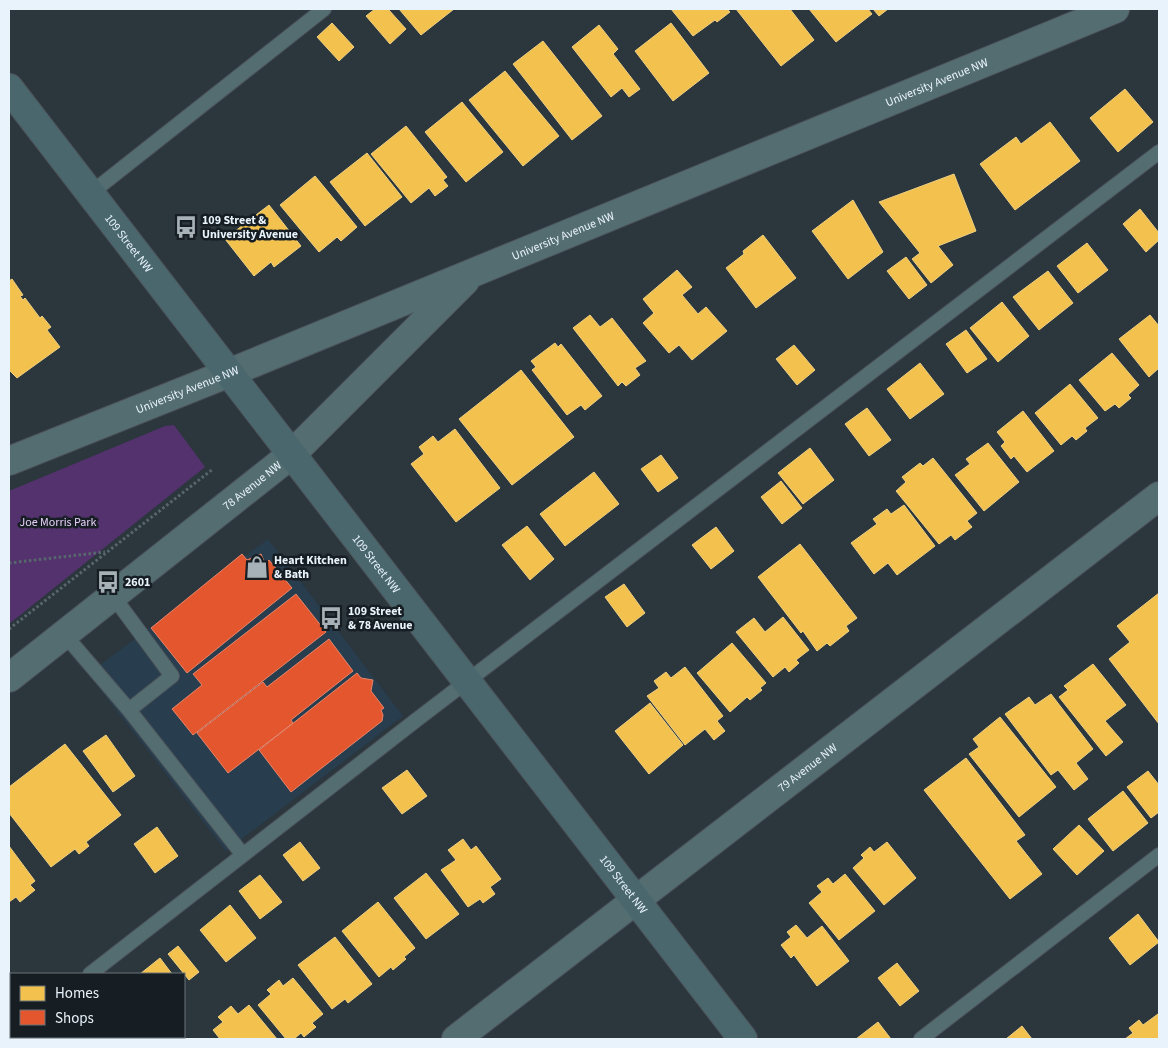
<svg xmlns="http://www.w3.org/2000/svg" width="1168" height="1048" font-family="'Source Sans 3',sans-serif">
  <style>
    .built { fill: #283d4d }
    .green { fill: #53326d }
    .homes { fill: #f2c14e; stroke: #efd082 }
    .shops { fill: #e4572e; stroke: #e6866c }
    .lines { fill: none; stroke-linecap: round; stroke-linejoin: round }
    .lane-casing { stroke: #4c535a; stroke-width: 16 }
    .street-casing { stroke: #4c535a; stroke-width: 30 }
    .secondary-casing { stroke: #4c535a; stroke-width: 30 }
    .path { stroke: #57686d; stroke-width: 3; stroke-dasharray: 2.5 2.5; stroke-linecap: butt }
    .lane { stroke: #536d71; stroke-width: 14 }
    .street { stroke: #536d71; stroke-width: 28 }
    .secondary { stroke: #49676d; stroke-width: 28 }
    .labels { text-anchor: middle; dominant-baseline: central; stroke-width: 5; stroke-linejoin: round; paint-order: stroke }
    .street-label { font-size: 12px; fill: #e9f3fb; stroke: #161d23 }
    .poi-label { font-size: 12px; font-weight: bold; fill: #e9f3fb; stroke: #161d23; text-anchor: start }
    .park-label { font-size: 12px; fill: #e6d0f9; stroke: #161d23 }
  </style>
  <rect width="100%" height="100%" fill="#2c363d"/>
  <!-- built -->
  <path class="built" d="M268,539L403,716L226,851L88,674Z"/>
  <!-- green -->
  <path class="green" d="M174,425L205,467L9,624V491L165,426Z"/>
  <!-- homes -->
  <path class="homes" d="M375,9H388L406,29L390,44L366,16Z
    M399,9H454L421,35Z
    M671,9H727L730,12L717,22L715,20L693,36Z
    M736,9H790L814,40L781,66Z
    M809,9H868L872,14L836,42Z
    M873,9H888L879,16Z
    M332,23L354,47L339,61L317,37Z
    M671,23L709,73L673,101L635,51Z
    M599,25L618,49L613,54L640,89L629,97L622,88L611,97L572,47Z
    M543,41L602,116L572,140L513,64Z
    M505,71L559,136L523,166L469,100Z
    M1125,89L1153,122L1118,152L1090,118Z
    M462,102L503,152L466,182L425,132Z
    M1050,122L1080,161L1015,210L980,164L1016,137L1021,144Z
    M406,126L447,177L443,180L448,186L435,196L429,188L411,203L371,154Z
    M367,153L402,197L365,226L330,182Z
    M954,174L976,231L938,246L953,265L931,283L912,259L920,253L879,202Z
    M315,176L357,227L341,241L337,237L319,252L280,205Z
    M853,200L883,252L848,279L812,231Z
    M269,205L301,246L274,267L271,262L254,276L225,239Z
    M1140,209L1159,233V240L1146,252L1123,224Z
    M763,235L796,278L756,308L726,268L744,254L743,251Z
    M1087,243L1108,270L1078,293L1057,266Z
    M906,257L927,285L909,299L887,271Z
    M677,270L692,287L682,295L698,314L706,307L727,331L692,360L679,345L669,353L643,323L654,313L643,299Z
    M1048,271L1073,303L1039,330L1013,297Z
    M12,279L23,295L20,296L23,300L25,298L40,318L42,316L51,327L47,330L60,347L17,378L9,370V281Z
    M1002,302L1029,336L998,362L970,328Z
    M590,315L600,327L612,318L646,361L635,368L640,375L626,386L622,382L618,386L573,328Z
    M1150,315L1159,326V368L1149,377L1119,339Z
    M966,330L987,359L967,373L946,344Z
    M555,343L558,347L561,344L602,396L585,410L581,405L567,415L532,370L536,367L531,361Z
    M794,345L815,370L797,385L776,359Z
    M1112,353L1139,385L1128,395L1131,398L1119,408L1115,404L1105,411L1079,380Z
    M920,363L944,394L910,419L887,389Z
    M521,370L574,437L512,485L459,419Z
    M1070,384L1098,418L1085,428L1087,431L1076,440L1072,436L1061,445L1035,413Z
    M867,408L891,440L869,456L845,424Z
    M1023,411L1054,451L1027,472L1014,456L1011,459L1001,446L1005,442L997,432Z
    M455,429L500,488L456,522L411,464L424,454L419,447L433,436L438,442Z
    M988,443L1019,482L984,511L955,475L970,464L966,459Z
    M810,448L834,480L803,504L778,473Z
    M661,455L678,478L658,492L641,469Z
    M933,458L977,513L967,521L972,527L955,540L951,535L939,544L896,491L906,482L902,477L920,463L923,466Z
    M594,472L619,504L565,546L540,514Z
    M781,481L802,508L782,524L761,497Z
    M904,505L935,546L897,575L888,563L874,574L851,543L877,524L873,519L887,509L891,514Z
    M527,526L554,559L530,580L502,545Z
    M716,527L734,551L711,569L692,545Z
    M800,544L857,618L846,626L849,631L830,646L827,643L817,651L803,631L801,633L758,577Z
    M624,584L645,613L627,627L605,597Z
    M1159,593V724L1109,659L1130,642L1117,626Z
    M783,617L809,650L796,660L799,663L789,672L785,667L773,677L736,632L754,618L765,632Z
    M732,643L766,683L760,688L762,690L750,700L747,697L730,712L697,673Z
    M1093,664L1126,705L1105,721L1123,742L1106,756L1059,697L1068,690L1064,686Z
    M685,667L723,716L717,721L725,731L714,740L705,729L685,745L647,696L659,688L654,681L666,672L671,678Z
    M1051,694L1093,749L1076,763L1088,779L1074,790L1058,770L1051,775L1005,714L1029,697L1035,705Z
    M650,703L683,745L649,774L615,731Z
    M1000,717L1056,787L1019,817L969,754L979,747L973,739Z
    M106,735L135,776L113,792L83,751Z
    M65,744L121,815L86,842L89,846L79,854L75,849L51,867L9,813V787Z
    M966,758L1025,835L1016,841L1042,874L1010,899L924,790Z
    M407,770L427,796L402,814L382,788Z
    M1148,771L1159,785V812L1151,818L1127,787Z
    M1123,791L1148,823L1113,851L1088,819Z
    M1079,825L1104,851L1077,875L1053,849Z
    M157,827L178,856L155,873L134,844Z
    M463,839L471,850L476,846L501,879L490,887L495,894L483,903L480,899L468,907L441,870L456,860L448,850Z
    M300,842L320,868L303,881L283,855Z
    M887,842L916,878L884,905L853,868L864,858L861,855L870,847L874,852Z
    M9,846L35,881L30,885L35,890L20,902L16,897L9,902Z
    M426,873L459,914L426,939L394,898Z
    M845,874L875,911L839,940L809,903L822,892L817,886L828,878L833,884Z
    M260,875L282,902L260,919L239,891Z
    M378,902L415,948L404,957L406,959L393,970L391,967L379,977L342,931Z
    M230,905L256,938L226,962L200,930Z
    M1138,914L1159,942L1130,965L1109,938Z
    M796,925L807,938L822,926L849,961L817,986L794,955L791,958L781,945L791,937L787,932Z
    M335,937L372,984L348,1003L345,999L332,1009L298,965Z
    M178,946L199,972L189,980L168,954Z
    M160,958L172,974H140Z
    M897,963L919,991L900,1006L878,978Z
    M293,978L323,1014L312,1023L316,1027L304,1037L301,1033L294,1039H286L258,1005L271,994L267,990L279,980L283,986Z
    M249,1005L277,1039H220L213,1030L223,1022L218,1017L231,1006L238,1014Z
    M1158,1014L1159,1016V1039H1125L1133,1033L1129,1028L1139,1020L1143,1025Z
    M878,1022L891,1039H856Z
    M1022,1026L1032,1039H1006Z
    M65,1037H89L91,1039H63Z
    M94,1037H122L118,1039H96Z"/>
  <!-- shops -->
  <path class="shops" d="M242,554L247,560L261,554L265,563L269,560L292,588L187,673L151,628Z
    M296,594L326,632L193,735L172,709L202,685L193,674Z
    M329,639L353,671L291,720L293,723L228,773L197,733L263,682L267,687Z
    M357,673L361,678L373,680L371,691L384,708L381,710L383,715L382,721L291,792L259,750Z"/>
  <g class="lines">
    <defs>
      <path id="lane" d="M91,193L324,9
        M64,634L129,710L172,676L113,596
        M129,710L243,855
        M90,974L415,721L1159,152
        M9,1037L11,1035
        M921,1039L1159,855"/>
      <g id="street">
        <path id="s1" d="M9,461L229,373L1115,9"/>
        <path id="s2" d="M9,678L292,454L465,281"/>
        <path id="s3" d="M456,1039L1159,496"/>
      </g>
      <g id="secondary">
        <path id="s4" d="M9,88L743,1039"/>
      </g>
    </defs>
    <!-- lane casing -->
    <use href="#lane" class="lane-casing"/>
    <!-- street casing -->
    <use href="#street" class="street-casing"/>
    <!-- secondary casing -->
    <use href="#secondary" class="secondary-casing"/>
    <!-- path -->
    <path class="path" d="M9,563L105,552
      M9,629L213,469"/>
    <!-- lane -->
    <use href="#lane" class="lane"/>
    <!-- street -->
    <use href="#street" class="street"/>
    <!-- secondary -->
    <use href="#secondary" class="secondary"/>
  </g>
  <!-- icons -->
  <defs>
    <symbol id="bus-bare" viewBox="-9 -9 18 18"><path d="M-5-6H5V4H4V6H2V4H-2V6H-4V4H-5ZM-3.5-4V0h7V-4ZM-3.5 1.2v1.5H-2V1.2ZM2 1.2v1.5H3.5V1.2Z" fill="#a7b1b8" stroke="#161d23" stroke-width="2.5" paint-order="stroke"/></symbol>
    <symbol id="shop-bare" viewBox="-9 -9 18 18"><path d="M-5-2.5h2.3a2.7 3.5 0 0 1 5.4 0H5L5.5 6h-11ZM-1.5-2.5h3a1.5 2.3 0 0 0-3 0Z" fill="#a7b1b8" stroke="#161d23" stroke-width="2.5" paint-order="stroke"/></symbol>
  </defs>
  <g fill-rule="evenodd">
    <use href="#bus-bare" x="170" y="211" width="32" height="32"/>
    <use href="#shop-bare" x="241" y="551" width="32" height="32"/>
    <use href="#bus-bare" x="92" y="566" width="32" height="32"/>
    <use href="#bus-bare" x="315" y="602" width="32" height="32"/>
  </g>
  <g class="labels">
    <!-- street labels -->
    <g class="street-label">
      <text stroke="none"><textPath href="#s1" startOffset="1002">University Avenue NW</textPath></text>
      <text stroke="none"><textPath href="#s1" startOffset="598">University Avenue NW</textPath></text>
      <text stroke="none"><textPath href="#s4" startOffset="196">109 Street NW</textPath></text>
      <text stroke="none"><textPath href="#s1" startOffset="192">University Avenue NW</textPath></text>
      <text stroke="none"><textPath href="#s2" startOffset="310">78 Avenue NW</textPath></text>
      <text stroke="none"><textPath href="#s4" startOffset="601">109 Street NW</textPath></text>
      <text stroke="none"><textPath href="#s3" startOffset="444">79 Avenue NW</textPath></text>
      <text stroke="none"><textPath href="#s4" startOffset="1006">109 Street NW</textPath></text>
    </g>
    <!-- poi labels -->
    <g class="poi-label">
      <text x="202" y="220">109 Street &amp;<tspan x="202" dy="14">University Avenue</tspan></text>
      <text x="274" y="560">Heart Kitchen<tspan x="274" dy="14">&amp; Bath</tspan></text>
      <text x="125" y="582">2601</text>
      <text x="348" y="611">109 Street<tspan x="348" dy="14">&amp; 78 Avenue</tspan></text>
    </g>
    <!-- park labels -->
    <g class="park-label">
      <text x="58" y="522">Joe Morris Park</text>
    </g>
  </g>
  <!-- border -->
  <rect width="1168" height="1048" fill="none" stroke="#e9f3fb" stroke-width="20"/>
  <!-- legend -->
  <rect x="10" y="973" width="175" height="65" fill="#161d23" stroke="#6a7379"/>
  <rect x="20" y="986" width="25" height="15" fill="#f2c14e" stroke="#6a7379"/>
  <text x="55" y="998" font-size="15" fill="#e9f3fb">Homes</text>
  <rect x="20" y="1010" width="25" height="15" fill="#e4572e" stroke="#6a7379"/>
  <text x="55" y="1023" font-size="15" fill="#e9f3fb">Shops</text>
</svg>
